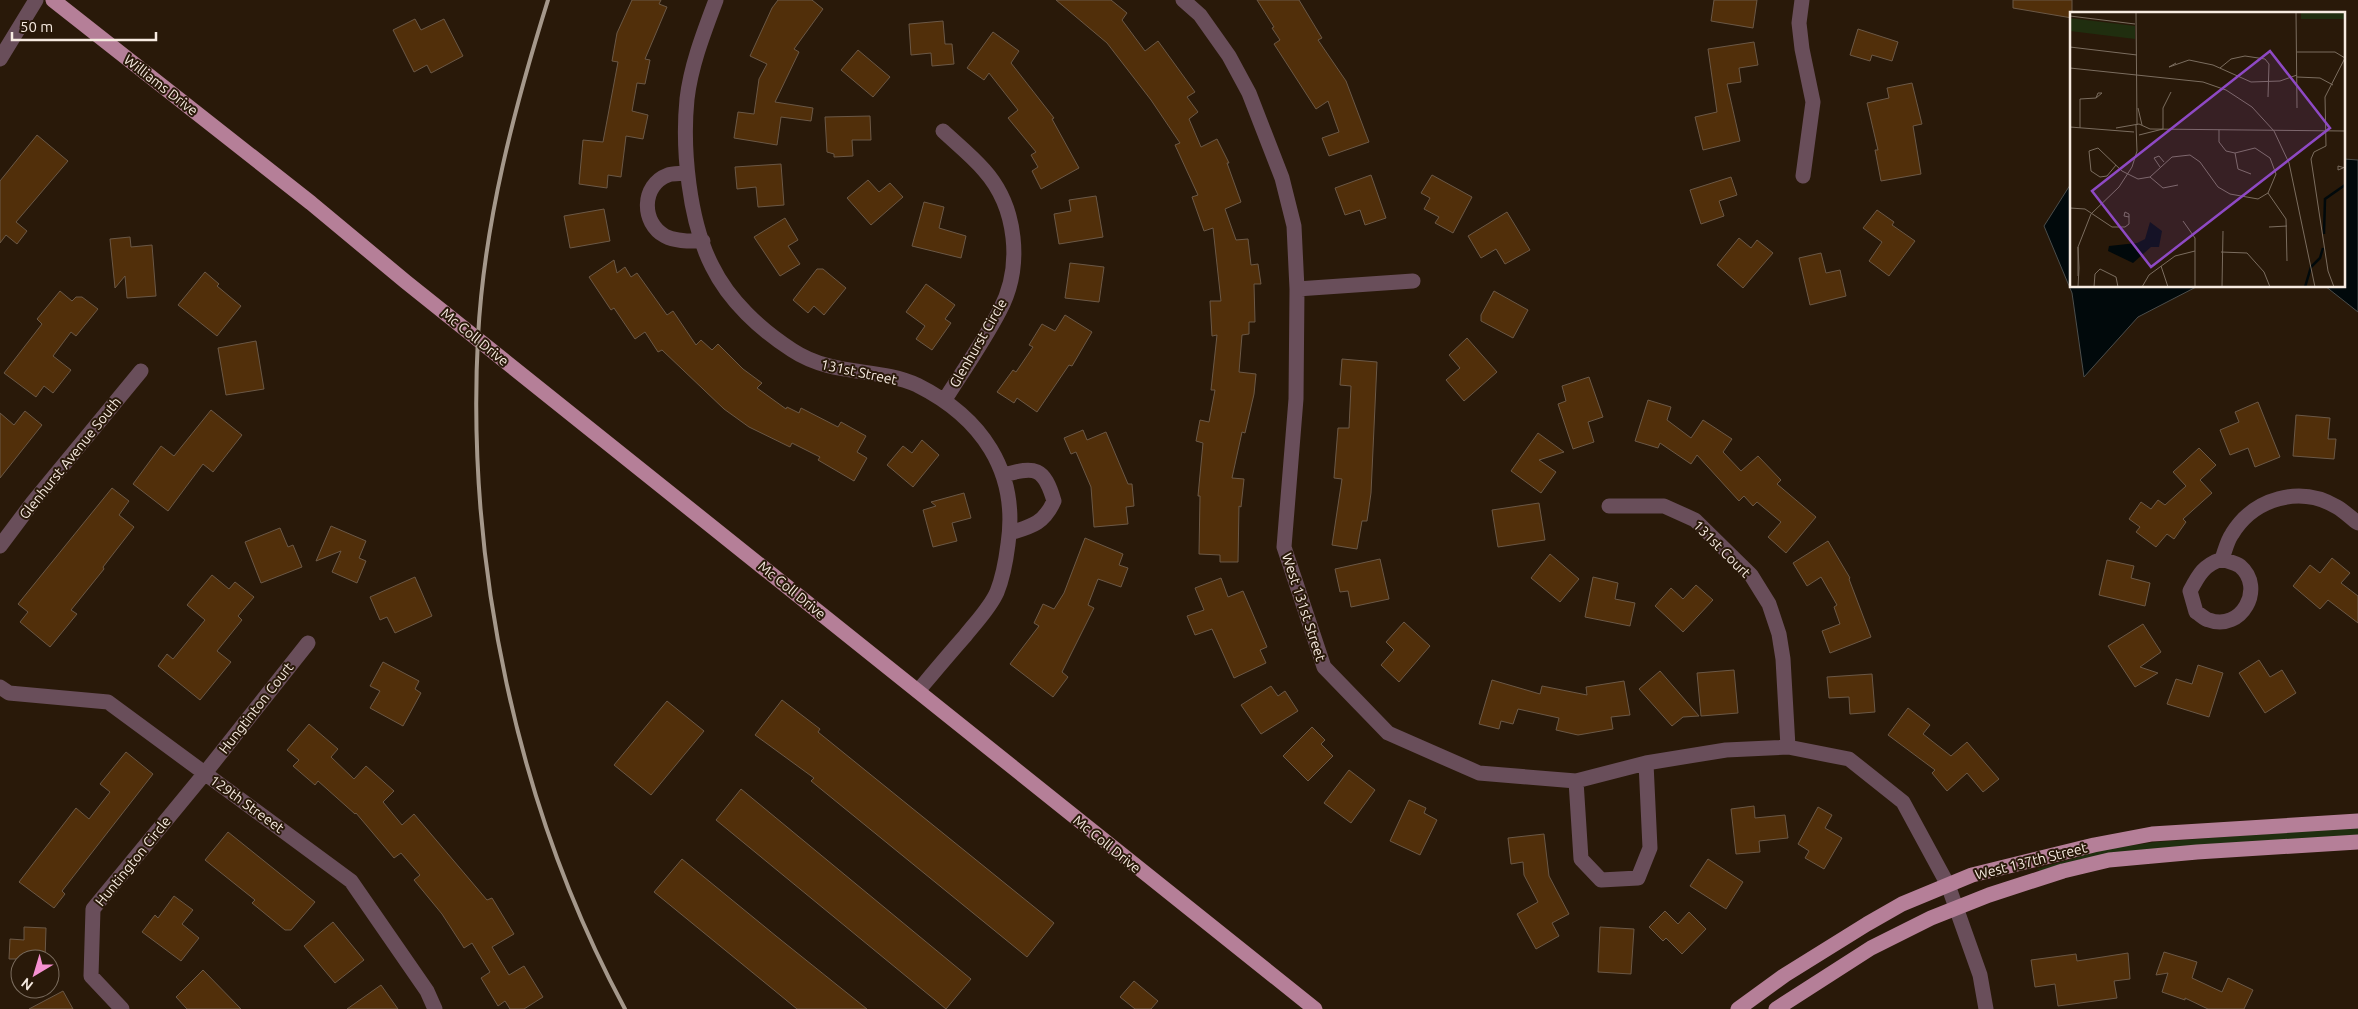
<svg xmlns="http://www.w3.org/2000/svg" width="2358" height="1009" font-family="Ubuntu,sans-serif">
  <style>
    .green { fill: #202e0f }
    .water { fill: #01090b; stroke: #4b4d4b }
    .building { fill: #512f0a; stroke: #6b5846 }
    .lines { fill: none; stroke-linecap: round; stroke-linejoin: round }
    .minor { stroke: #694e5a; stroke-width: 15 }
    .major { stroke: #b57f98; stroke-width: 15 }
    .rail { stroke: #a5988b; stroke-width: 4 }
    .labels { text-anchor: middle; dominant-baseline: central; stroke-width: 4; stroke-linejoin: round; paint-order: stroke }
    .street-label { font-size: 14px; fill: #f7ebe1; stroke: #291909 }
    .inset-river { fill: none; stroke: #01090b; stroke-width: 2.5 }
    .inset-road { fill: none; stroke: #7b6d5f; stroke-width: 1 }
    .view { fill: #8e49c4; fill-opacity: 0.15; stroke: #8e49c4; stroke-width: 2.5 }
    .inset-edge { fill: none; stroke: #f7ebe1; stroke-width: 2.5 }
  </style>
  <rect width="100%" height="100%" fill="#291909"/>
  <!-- green -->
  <path class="green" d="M2358,827V835L2040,871L2037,869L2106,849L2156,842Z"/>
  <!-- water -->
  <path class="water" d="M2344,159L2358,160V312L2325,286H2344Z
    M2072,182V286H2198L2138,317L2084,377L2072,293L2044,226Z"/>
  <!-- building -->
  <path class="building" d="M632,0H661L659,4L667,7L645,59L650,60L645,84L637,83L632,111L648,115L643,139L626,136L621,177L608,175L607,188L579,184L583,140L603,142L618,62L612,61L617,33Z
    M778,0H812L823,9L794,49L799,52L775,102L813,108L811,121L781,117L777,145L734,138L738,112L754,114L759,79L767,64L750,56L772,8Z
    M1056,0H1111L1127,13L1122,20L1145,51L1158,41L1195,92L1187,97L1198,112L1189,119L1201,147L1217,139L1229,163H1227L1241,202L1225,209L1236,240L1248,239L1251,265L1258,264L1261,284H1254L1255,322H1249V334L1242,335L1239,372L1256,374L1254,394L1245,433L1242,432L1232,478L1244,479L1241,507L1239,506L1238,562H1220V555L1199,554L1200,496H1198L1203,443L1196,441L1200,420L1209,422L1215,390H1211L1217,335L1212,336L1210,301H1221L1213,228L1204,231L1192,197L1198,195L1175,145L1180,143L1151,100L1107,43Z
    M1257,0H1299L1322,38L1318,40L1346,81L1369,142L1329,156L1322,138L1339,132L1328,101L1316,109L1274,44L1280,40L1272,28L1274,27Z
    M1714,0H1757L1753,28L1711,21Z
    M2013,0H2072V18L2013,8Z
    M415,19L421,30L444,19L463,56L431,73L427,65L414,72L393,30Z
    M943,21L945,44H952L954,64L932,66L931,53L911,55L909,24Z
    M1858,29L1898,42L1892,61L1872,55L1870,61L1850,55Z
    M993,32L1019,51L1011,63L1054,118L1052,119L1079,168L1041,189L1032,171L1038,167L1031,155L1036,152L1008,118L1018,110L989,73L984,80L967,68Z
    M1754,42L1758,65L1739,68L1741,82L1727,84L1740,141L1703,150L1695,117L1717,112L1708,49Z
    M858,50L890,77L873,97L841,70Z
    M1912,83L1922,124L1913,126L1921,174L1881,181L1875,150H1878L1867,103L1889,98L1887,88Z
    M870,116L871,140H852L853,156L834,157V154L827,152L825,117Z
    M37,135L68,161L16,222L27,231L17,244L6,235L0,243V181Z
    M781,164L784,205L758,207L756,187L737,189L735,167Z
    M1371,175L1386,218L1365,225L1360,210L1345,215L1335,188Z
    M1432,175L1472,197L1453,233L1435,223L1439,217L1424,209L1430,198L1421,193Z
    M1731,177L1737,195L1719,201L1724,216L1701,224L1690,190Z
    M868,180L879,192L890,183L903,197L871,225L847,198Z
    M1096,196L1103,237L1059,244L1054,214L1071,211L1069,200Z
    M924,202L944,207L939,228L966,236L961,258L912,246Z
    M604,209L610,241L570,248L564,216Z
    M1877,210L1894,222L1892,225L1915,241L1889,276L1869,261L1882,242L1863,228Z
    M1507,212L1530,250L1505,264L1496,249L1481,258L1468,236Z
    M785,218L798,240L788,246L800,264L780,276L754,237Z
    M130,237L131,247L152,245L156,296L127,298L125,276L115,288L110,239Z
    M1739,238L1751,248L1757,240L1773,253L1743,288L1717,265Z
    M1821,253L1826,273L1840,270L1846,296L1810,305L1799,258Z
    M614,260L617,273L625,267L631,277L637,273L667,315L673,311L696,345L701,340L712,350L718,344L743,369L762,383L757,388L786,409L787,407L799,413L801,408L838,427L841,422L866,436L857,452L867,458L854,481L818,460L820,457L792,443L790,447L749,427L724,409L662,350L658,352L645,332L635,339L614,308L611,310L589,277Z
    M1070,263L1104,267L1099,302L1065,298Z
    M817,269H823L846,288L824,315L814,306L808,313L793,300Z
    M205,272L219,284L217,286L241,306L217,336L178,305Z
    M926,284L955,305L945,319L951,323L932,350L916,339L925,326L906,312Z
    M60,291L72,301L76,297H82L98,309L76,336L71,332L53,356L71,370L53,393L44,386L36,397L4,373L42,324L37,319Z
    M1494,291L1528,310L1513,338L1481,321V315Z
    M1065,315L1092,332L1072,366L1069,365L1037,412L1017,398L1014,403L997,392L1013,370L1016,372L1033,347L1029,345L1042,324L1055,331Z
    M1467,338L1497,372L1464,401L1446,380L1460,368L1449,355Z
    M256,341L264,389L226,395L218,348Z
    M1342,359L1377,362L1371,493L1367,521H1362L1357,549L1332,545L1342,479L1334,478L1338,428H1349L1351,386L1340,385Z
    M1589,377L1603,417L1588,422L1594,442L1573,449L1558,404L1566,401L1562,386Z
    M1648,400L1671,407L1667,420L1691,438L1703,420L1732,439L1723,452L1741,471L1758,456L1781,480L1777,484L1816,517L1786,553L1768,537L1781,522L1757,502L1753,506L1744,496L1739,501L1697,455L1691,464L1660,443L1658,448L1635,441Z
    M2258,402L2280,457L2255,467L2248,448L2230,455L2220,430L2239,422L2235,412Z
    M211,410L242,435L213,472L203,464L168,511L133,484L161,446L174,456Z
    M25,411L42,425L0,478V413L14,425Z
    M2296,415L2330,418L2328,439H2336L2334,459L2293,456Z
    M1083,430L1087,440L1106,432L1128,484H1132L1134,506L1126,507L1128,524L1094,527L1091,487L1076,452L1071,454L1064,438Z
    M1538,433L1564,452L1539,460L1556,472L1541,493L1511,471Z
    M922,440L939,455L913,487L887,465L903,446L912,453Z
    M2199,448L2216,465L2200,480L2212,493L2183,519L2186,522L2174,539L2167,534L2156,547L2136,532L2140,527L2129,519L2141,502L2151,509L2158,500L2165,505L2186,486L2173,472Z
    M112,488L129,501L119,515L134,527L103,567L104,569L71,610L77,614L50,647L20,622L28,612L18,604Z
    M964,493L971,518L952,523L957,541L933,547L923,510L936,506L931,502Z
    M1539,503L1545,540L1498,547L1492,510Z
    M331,526L366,541L359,558L366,561L357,583L332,572L341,551L316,561Z
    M280,528L288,547L293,545L302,567L261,583L245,542Z
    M1085,538L1123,554L1119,565L1128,568L1121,587L1098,579L1088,605L1094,608L1062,672L1068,677L1053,697L1010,664L1039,626L1034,623L1043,604L1054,609L1064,593Z
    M1828,541L1850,578L1849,579L1871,637L1830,653L1822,631L1840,624L1834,607L1837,605L1821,577L1807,586L1793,563Z
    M1550,554L1579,579L1560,602L1531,578Z
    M2332,558L2350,573L2341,583L2358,596V623L2328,600L2320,609L2293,586L2310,565L2320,573Z
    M1380,559L1389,599L1351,607L1348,591L1340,592L1335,569Z
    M2107,560L2134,566L2131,578L2150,583L2145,606L2099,595Z
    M212,575L229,589L235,582L254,597L238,616L242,620L217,651L231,662L200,700L158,666L167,654L173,659L205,620L187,605Z
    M415,577L432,616L395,633L387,617L380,620L370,597Z
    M1593,577L1618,583L1615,599L1635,603L1630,626L1585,617Z
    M1221,578L1228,597L1243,591L1267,647L1260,650L1266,663L1234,678L1212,629L1195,635L1187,616L1204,610L1195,588Z
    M1696,585L1713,600L1683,632L1655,606L1671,588L1683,599Z
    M1404,622L1430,646L1399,682L1381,665L1394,650L1386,642Z
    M2143,624L2161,652L2140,667L2158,673L2135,687L2108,646Z
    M2259,660L2270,677L2282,670L2296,693L2265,713L2239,673Z
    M383,662L419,681L415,689L421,693L403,726L370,708L380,691L370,686Z
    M2198,665L2223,673L2209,717L2167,704L2176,679L2192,684Z
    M1734,670L1738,713L1701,716L1697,673Z
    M1660,671L1699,716L1683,717L1672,726L1639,689Z
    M1872,674L1875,712L1850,714L1849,697L1829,698L1827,677Z
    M1492,680L1540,694L1542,686L1587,695L1586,687L1624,681L1630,715L1611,717L1613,729L1578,735L1556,730L1559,718L1518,709L1513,724L1501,721L1499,729L1479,724Z
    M1271,686L1278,696L1285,691L1298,711L1261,734L1241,705Z
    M782,700L820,729L818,732L1054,923L1027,957L811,781L814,778L755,735Z
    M667,701L704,731L651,795L614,765Z
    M1908,708L1930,725L1923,734L1951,756L1967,742L1999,779L1983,792L1967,773L1947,791L1932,773L1935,770L1888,735Z
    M309,724L338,749L331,757L354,779L366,766L394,791L383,802L402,825L414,814L487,900L492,898L514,934L492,947L509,975L524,966L543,997L524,1009H510L505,1001L498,1006L481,978L490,972L472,943L464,948L442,914L414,880L420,875L401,853L394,858L356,813L355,814L318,781L315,785L293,766L299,760L287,750Z
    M1312,727L1325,740L1321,744L1333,756L1308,781L1283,756Z
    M126,752L153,774L62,891L65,894L54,908L19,882L76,808L89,819L110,792L100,784Z
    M1349,770L1375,790L1351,823L1324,803Z
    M741,789L971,979L946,1009L716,820Z
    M1409,800L1426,808L1424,813L1437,820L1420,855L1390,841Z
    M1754,806L1755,818L1785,815L1788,838L1759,841L1760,852L1736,854L1731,809Z
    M1818,807L1832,815L1825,828L1842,838L1824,869L1805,858L1809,851L1798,844Z
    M228,832L315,902L291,930H285L252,903L255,900L205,860Z
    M1544,834L1549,876L1569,914L1552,923L1559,936L1536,949L1517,914L1538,902L1524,875L1523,862L1511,864L1508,838Z
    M682,859L776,936L867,1009H797L769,986L654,892Z
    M1708,859L1743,882L1726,909L1690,886Z
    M174,896L193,910L182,924L199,938L181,961L142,932L155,915L158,918Z
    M1665,911L1678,924L1689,912L1706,929L1682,954L1666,938L1663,941L1649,927Z
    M333,922L364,960L335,983L304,946Z
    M24,927L46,928L45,959H9L10,939L24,940Z
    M1600,927L1634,929L1631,974L1598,972Z
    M2164,952L2197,962L2192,978L2222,992L2228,978L2253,990L2244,1009H2208L2185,998V1000L2162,992L2168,973L2156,975Z
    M2128,953L2130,979L2114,981L2117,998L2058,1006L2055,984L2035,987L2031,960L2076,954L2077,961Z
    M203,970L241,1009H187L176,997Z
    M1134,981L1158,1001L1151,1009H1135L1120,997Z
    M381,985L398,1009H347Z
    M63,991L73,1009H29Z"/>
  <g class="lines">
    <!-- minor -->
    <path class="minor" d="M716,0C704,32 691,65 687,99C682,149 689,221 712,266C729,301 761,330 792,350C833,377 878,367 917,385C981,417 1019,471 1008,544C1006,560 1003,577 997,592C990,608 976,622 965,636C949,654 934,672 918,691
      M1183,0L1200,15L1229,56L1249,93L1282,178L1294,226L1297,289L1296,399L1284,547L1324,667L1388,733L1479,773L1576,781L1646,763L1726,750L1788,747L1849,759L1903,802L1948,885L1980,975L1986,1009
      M1802,0L1799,23L1802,49L1813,102L1803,176
      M0,59L36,0
      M943,131C957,144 972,156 984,170C1017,207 1023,266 1000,310C984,341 963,371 944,401
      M687,173C681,174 673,173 668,175C641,185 641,223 665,236C676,242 691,241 703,241
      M1297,289L1413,281
      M1004,475C1035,466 1044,467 1054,501C1044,523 1033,526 1010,533
      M1609,506H1664L1695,520L1751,575L1769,604L1779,634L1783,659L1788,747
      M0,546L33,502L141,371
      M2222,559C2227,561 2236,563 2240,566C2266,588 2241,632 2209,620C2204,619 2200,614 2196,612L2190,591C2199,574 2204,565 2222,559C2225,551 2227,541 2232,534C2254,498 2300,485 2337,507C2344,511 2351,518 2358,523
      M0,687L9,693L108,702L351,881L427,991L435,1009
      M1576,781L1581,859L1601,880L1638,878L1650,848L1646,763
      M122,1009L91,976L93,909L205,773L308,643"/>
    <!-- major -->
    <path class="major" d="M53,0L311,203L406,282L1315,1009
      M1738,1009L1785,975L1867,924L1902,904L1972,875L2094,845L2152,834L2358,821
      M1776,1009L1871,948L1931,918L1989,895L2063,871L2109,860L2197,852L2358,842"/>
    <!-- rail -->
    <path class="rail" d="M548,0C514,109 484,223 478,337C466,564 517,809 625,1009"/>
  </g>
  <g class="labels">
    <!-- street labels -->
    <g class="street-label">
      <text transform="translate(161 85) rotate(38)">Williams Drive</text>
      <text transform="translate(475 337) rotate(39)">Mc Coll Drive</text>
      <text transform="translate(978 343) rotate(-60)">Glenhurst Circle</text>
      <text transform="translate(859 372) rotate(12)">131st Street</text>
      <text transform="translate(70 458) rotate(-51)">Glenhurst Avenue South</text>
      <text transform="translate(1722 549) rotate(45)">131st Court</text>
      <text transform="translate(792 590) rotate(39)">Mc Coll Drive</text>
      <text transform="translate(1304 607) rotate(72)">West 131st Street</text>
      <text transform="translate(256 708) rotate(-52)">Hungtinton Court</text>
      <text transform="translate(247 804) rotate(36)">129th Streeet</text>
      <text transform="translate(1107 844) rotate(39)">Mc Coll Drive</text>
      <text transform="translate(133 861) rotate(-51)">Huntington Circle</text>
      <text transform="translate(2031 861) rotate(-14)">West 137th Street</text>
    </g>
  </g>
  <!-- overview -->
  <g transform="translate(2070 12)">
    <rect width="275" height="275" fill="#291909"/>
    <path d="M231,0H275V7H231ZM0,6L65,14V27L0,19Z" fill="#202e0f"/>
    <path d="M80,210L92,219L89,235H81L63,251L38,239L39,234L67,231L75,227Z" fill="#01090b"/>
    <path class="inset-river" d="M254,222L255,187L275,173M235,275L241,255L250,246L253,236"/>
    <path class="inset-road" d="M66,0L67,113M226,0L227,96M0,4L65,12M0,35L67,43M227,40H265L275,46M106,51L99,55L119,48L143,53L181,70L210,69L227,63M0,56L133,70L156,78L182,95L204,119L219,151L245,275M150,56L161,47L175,44L195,47L199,52L198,85M227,65L250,66L263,73M68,96L72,113M0,115L64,120M10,116V87L26,86L32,81H28L26,86M46,116L69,112L80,117L275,119M93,117V96L101,80M69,123L93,117M165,141L168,157L181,162M46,153L37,164L30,165L21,159L19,139L28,136L52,159L68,167L80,165L102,145L120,143L130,150L148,175L160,182L188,187L198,181L206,162L200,146L185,136L165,141L156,139L149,130V118M90,155L84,146L89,144L94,150M273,156L268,158V154L275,156M80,165L93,176L108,173M198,181L216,207L217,249M0,196L15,197L42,215H55L59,212V202L55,200L54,204L59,205M113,209L125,226V275M199,215L217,214M275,217V250M8,235L21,202L49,175L62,155L67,139L66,113M151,240L177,241L194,260L200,275M91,254L98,275M8,275L9,256L8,235V264M24,275L25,262L30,257L46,265L48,275M72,275L79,263L105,244L125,239M152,275L153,219M264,275L258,259L241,147L244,140L256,134L255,85L275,46"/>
    <path class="view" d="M200,39L260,116L81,255L22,179Z"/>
    <rect width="275" height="275" class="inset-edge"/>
  </g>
  <!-- north arrow -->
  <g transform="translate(35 974) rotate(218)"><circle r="24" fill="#291909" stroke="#7b6d5f"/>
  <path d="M0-4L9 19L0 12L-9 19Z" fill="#f690d0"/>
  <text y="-8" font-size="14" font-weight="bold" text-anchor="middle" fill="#f7ebe1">N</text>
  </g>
  <!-- scale -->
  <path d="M12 32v8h144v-8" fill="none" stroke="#f7ebe1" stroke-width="2.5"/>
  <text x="20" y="32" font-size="15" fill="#f7ebe1" stroke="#291909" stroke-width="4" paint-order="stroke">50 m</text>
</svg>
